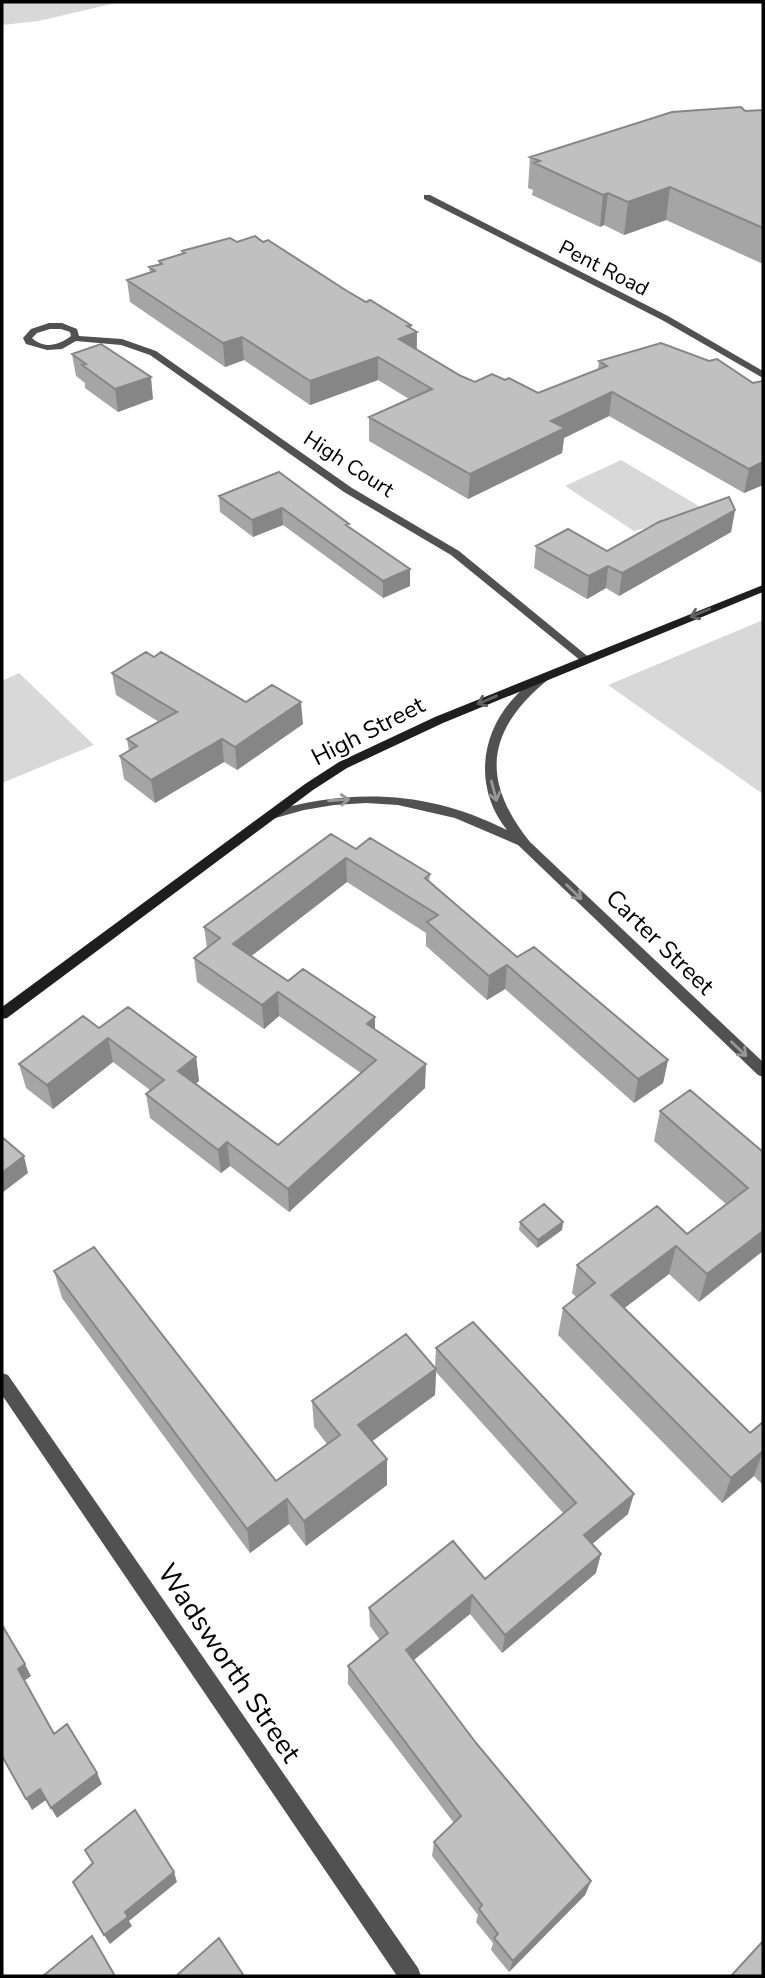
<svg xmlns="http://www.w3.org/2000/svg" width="765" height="1978" font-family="'Nunito Sans',sans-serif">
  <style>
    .green { fill: #d8d8d8 }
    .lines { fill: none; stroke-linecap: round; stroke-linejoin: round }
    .minor { fill: #515151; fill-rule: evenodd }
    .tertiary { fill: #515151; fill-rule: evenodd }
    .secondary { fill: #1e1e1e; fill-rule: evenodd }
    .wall { fill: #a5a5a5 }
    .shaded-wall { fill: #868686 }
    .building { fill: #c0c0c0; stroke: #868686; stroke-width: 2 }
    .oneway { stroke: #626262 }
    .oneway2 { stroke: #979797 }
    .labels { text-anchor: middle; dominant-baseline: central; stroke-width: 5; stroke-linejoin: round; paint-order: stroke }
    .far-street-label { font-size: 21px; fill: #000; stroke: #fff }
    .street-label { font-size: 24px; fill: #000; stroke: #fff }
    .near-street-label { font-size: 28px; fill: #000; stroke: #fff }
  </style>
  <rect width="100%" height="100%" fill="#fff"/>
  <!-- green -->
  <path class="green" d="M2,2H120L39,21L2,25Z
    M621,460L709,512L634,531L565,486Z
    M763,620V794L608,685Z
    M19,673L94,745L2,783V681Z"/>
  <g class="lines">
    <!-- minor -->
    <path class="minor" d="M424,195H430L668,316L763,371V378L662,320L424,199Z
      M49,323H62L77,329L79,336L122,339L156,351L352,488L459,551L591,659L589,661H581L451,555L344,492L150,355L121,345L76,341L62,349L47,350L26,344L23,338L31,329ZM50,329H61L70,332L71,336C58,346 44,349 32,338L37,333Z
      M2,1373L8,1375L418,1968L421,1976H397L2,1395Z"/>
    <!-- tertiary -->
    <path class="tertiary" d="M546,673L550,674V678C487,729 479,778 530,842L763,1062V1077L758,1075L518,845L455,818L398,805L366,803L334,805L304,810L272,819L266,815L268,812C351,788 428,790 507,830C475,790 479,738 512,700C521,690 533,677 546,673Z"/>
    <!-- secondary -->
    <path class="secondary" d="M763,585V592L443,723L347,768L313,790L7,1018L2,1019V1007L305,784L339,762L435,717Z"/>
  </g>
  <!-- wall -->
  <path class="wall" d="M763,110V264L666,220L624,235L604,225L600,227L532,195L533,190L528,188L530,157L745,111Z
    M237,242L347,291L366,302L411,325V329L417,332V349L461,376L475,382L505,380L538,393L598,369L599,361L753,383L763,382V485L744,493L609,416L564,438L562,453L468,499L369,441V417L409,399L378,380L310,405L244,360L225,367L130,302L127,280L150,273L149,267L159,264V261L182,254V251Z
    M72,354L153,399L118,412L85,388V383L76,376Z
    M279,472L349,527L410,586L383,598L283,525L253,537L220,512L219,496Z
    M735,510L731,532L619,596L606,588L587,599L534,568L536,546L607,551Z
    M154,657L246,702L303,724L237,770L224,762L155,803L124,779L120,756L129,751L127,739L159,722L116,695L112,673Z
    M356,849L430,874L429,882L517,957L668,1060L663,1083L634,1103L505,989L487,1000L426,946V933L347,882L251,956L288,981L375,1017V1029L425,1088L289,1212L230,1166L221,1173L150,1118L146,1094L150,1090L113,1062L53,1109L26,1088L19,1064L99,1028L196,1057L199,1081L196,1083L278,1145L361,1073L279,1016L264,1029L197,982L194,958L207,948L204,927Z
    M660,1111L763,1152L699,1302L669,1274L624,1308L750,1433L763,1422V1485L754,1476L722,1503L558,1335L563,1308L577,1298L572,1293L577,1265L687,1234L726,1204L654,1141Z
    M520,1222H563L562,1230L537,1248L519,1230Z
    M54,1271L276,1481L327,1444L314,1427L312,1401L435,1367L436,1348L628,1514L592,1544L596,1573L502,1653L470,1614L414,1660L476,1743L591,1881L585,1895L509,1972L491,1950L493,1943L476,1922L478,1915L432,1856L434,1842L454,1823L348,1684V1666L380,1640L370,1626L369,1608L485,1579L564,1514L436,1372L435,1395L372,1441L387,1459V1485L306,1546L289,1524L250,1553L62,1298Z"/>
  <!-- shaded-wall -->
  <path class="shaded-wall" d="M670,187L666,220L624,235L628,202Z
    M608,193L604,225L600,227L603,195Z
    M411,325V334L417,332L416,356L399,339L407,326Z
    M242,337L244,360L225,367L223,343Z
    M378,357V380L310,405V381Z
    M151,377L153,399L118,412L115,389Z
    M612,392L609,416L564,438L562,453L468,499L470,474L551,421Z
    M763,462V485L744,493L749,469Z
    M282,508L283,525L253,537L252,520Z
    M735,510L731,532L619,596L622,573Z
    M608,566L606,588L587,599L589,576Z
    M410,569V586L383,598V581Z
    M301,702L303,724L237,770L235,747Z
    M222,739L224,762L155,803L151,780Z
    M346,858L347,882L236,968L233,944Z
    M507,965L505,989L487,1000L489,976Z
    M278,992L279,1016L264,1029L262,1005Z
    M375,1017V1042L367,1024Z
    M108,1038L113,1062L53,1109L47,1085Z
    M196,1057L199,1081L182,1094L178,1071Z
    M668,1060L663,1083L634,1103L638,1079Z
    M426,1064L425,1088L289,1212L288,1189Z
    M227,1142L230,1166L221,1173L218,1150Z
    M24,1156L28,1173L2,1193V1173Z
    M563,1222L562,1230L537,1248L538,1240Z
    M763,1231V1251L699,1302L707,1274Z
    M676,1246L669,1274L605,1323L611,1295Z
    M436,1369L435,1395L359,1451L358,1425Z
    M763,1451L754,1476L722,1503L731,1478Z
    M387,1459V1485L306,1546L304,1521Z
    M634,1494L628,1514L579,1555L584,1535Z
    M287,1499L289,1524L250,1553L247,1529Z
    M601,1554L596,1573L502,1653L505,1635Z
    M472,1595L470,1614L405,1667L406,1650Z
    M25,1664L31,1676L24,1681L18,1669Z
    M97,1773L102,1784L57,1818L51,1808Z
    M40,1789L46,1800L32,1810L26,1799Z
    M174,1872L177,1882L129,1921L132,1926L110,1944L104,1935L125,1912Z
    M591,1881L585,1895L509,1972L513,1961Z"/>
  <!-- building -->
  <path class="building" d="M741,107L745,111L763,110V228L670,187L628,202L608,193L603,195L534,163L540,161L530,157L672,112Z
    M255,236L263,242L268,240L347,291L366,302L370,300L411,325L407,326L417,332L399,339L461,376L475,382L492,374L505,380L509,378L538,393L607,366L599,361L661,343L709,361L717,359L753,383L762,381L763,382V462L749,469L612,392L551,421L565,428L470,474L369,417L432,389L378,357L310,381L242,337L223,343L127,280L155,271L149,267L162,264L159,261L185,253L182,251L230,238L237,242Z
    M101,344L151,377L115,389L82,365L86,364L72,354Z
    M279,472L349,524L346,525L410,569L383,581L282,508L252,520L219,496Z
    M729,497L735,510L622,573L608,566L589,576L536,546L568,529L607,551L659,522Z
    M146,652L154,657L161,652L246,702L272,685L301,702L235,747L222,739L151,780L120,756L137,746L127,739L177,712L112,673Z
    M331,834L356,849L370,838L430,874L425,878L517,957L534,947L668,1060L638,1079L507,965L489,976L427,922L438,915L346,858L233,944L288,981L303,969L375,1017L367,1024L426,1064L288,1189L227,1142L218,1150L146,1094L164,1080L108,1038L47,1085L19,1064L83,1016L99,1028L128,1007L196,1057L178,1071L278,1145L376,1060L278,992L262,1005L194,958L220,938L204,927Z
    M690,1090L763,1152V1231L707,1274L676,1246L611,1295L750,1433L763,1422V1451L731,1478L563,1308L595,1283L577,1265L657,1206L687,1234L748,1188L660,1111Z
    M2,1137L24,1156L2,1173Z
    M544,1204L563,1222L538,1240L520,1222Z
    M94,1247L276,1481L340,1435L312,1401L406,1334L436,1369L358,1425L387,1459L304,1521L287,1499L247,1529L54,1271Z
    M473,1322L634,1494L584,1535L601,1554L505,1635L472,1595L406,1650L476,1743L591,1881L513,1961L494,1938L498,1934L479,1909L482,1905L434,1842L461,1816L348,1666L388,1633L369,1608L453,1541L485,1579L576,1503L436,1348Z
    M2,1625L25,1664L18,1669L54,1734L67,1724L97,1773L51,1808L40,1789L26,1799L2,1756Z
    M135,1810L174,1872L125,1912L128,1917L104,1935L73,1882L93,1863L85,1850Z
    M92,1936L115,1976H43Z
    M219,1938L244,1976H176Z
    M763,1941V1976H731Z"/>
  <!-- one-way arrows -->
  <defs><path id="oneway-shaft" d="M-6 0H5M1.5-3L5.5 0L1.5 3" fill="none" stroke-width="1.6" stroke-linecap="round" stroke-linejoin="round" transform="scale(1.75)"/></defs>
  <g class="oneway">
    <use href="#oneway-shaft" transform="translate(700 613) rotate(158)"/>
    <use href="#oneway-shaft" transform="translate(487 700) rotate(157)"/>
  </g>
  <g class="oneway2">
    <use href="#oneway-shaft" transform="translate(494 791) rotate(75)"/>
    <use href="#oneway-shaft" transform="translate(339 800) rotate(-4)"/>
    <use href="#oneway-shaft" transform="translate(574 892) rotate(44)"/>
    <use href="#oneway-shaft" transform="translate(739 1049) rotate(44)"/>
  </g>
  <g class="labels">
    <!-- far-street labels -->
    <g class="far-street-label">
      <text transform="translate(604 268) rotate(27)">Pent Road</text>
      <text transform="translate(349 464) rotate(33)">High Court</text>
    </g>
    <!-- street labels -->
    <g class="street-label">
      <text transform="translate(368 731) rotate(-27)">High Street</text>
      <text transform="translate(660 942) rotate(44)">Carter Street</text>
    </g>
    <!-- near-street labels -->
    <g class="near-street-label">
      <text transform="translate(229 1663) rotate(56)">Wadsworth Street</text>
    </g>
  </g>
  <!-- border -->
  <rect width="765" height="1978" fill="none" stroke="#000000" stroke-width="7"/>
</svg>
